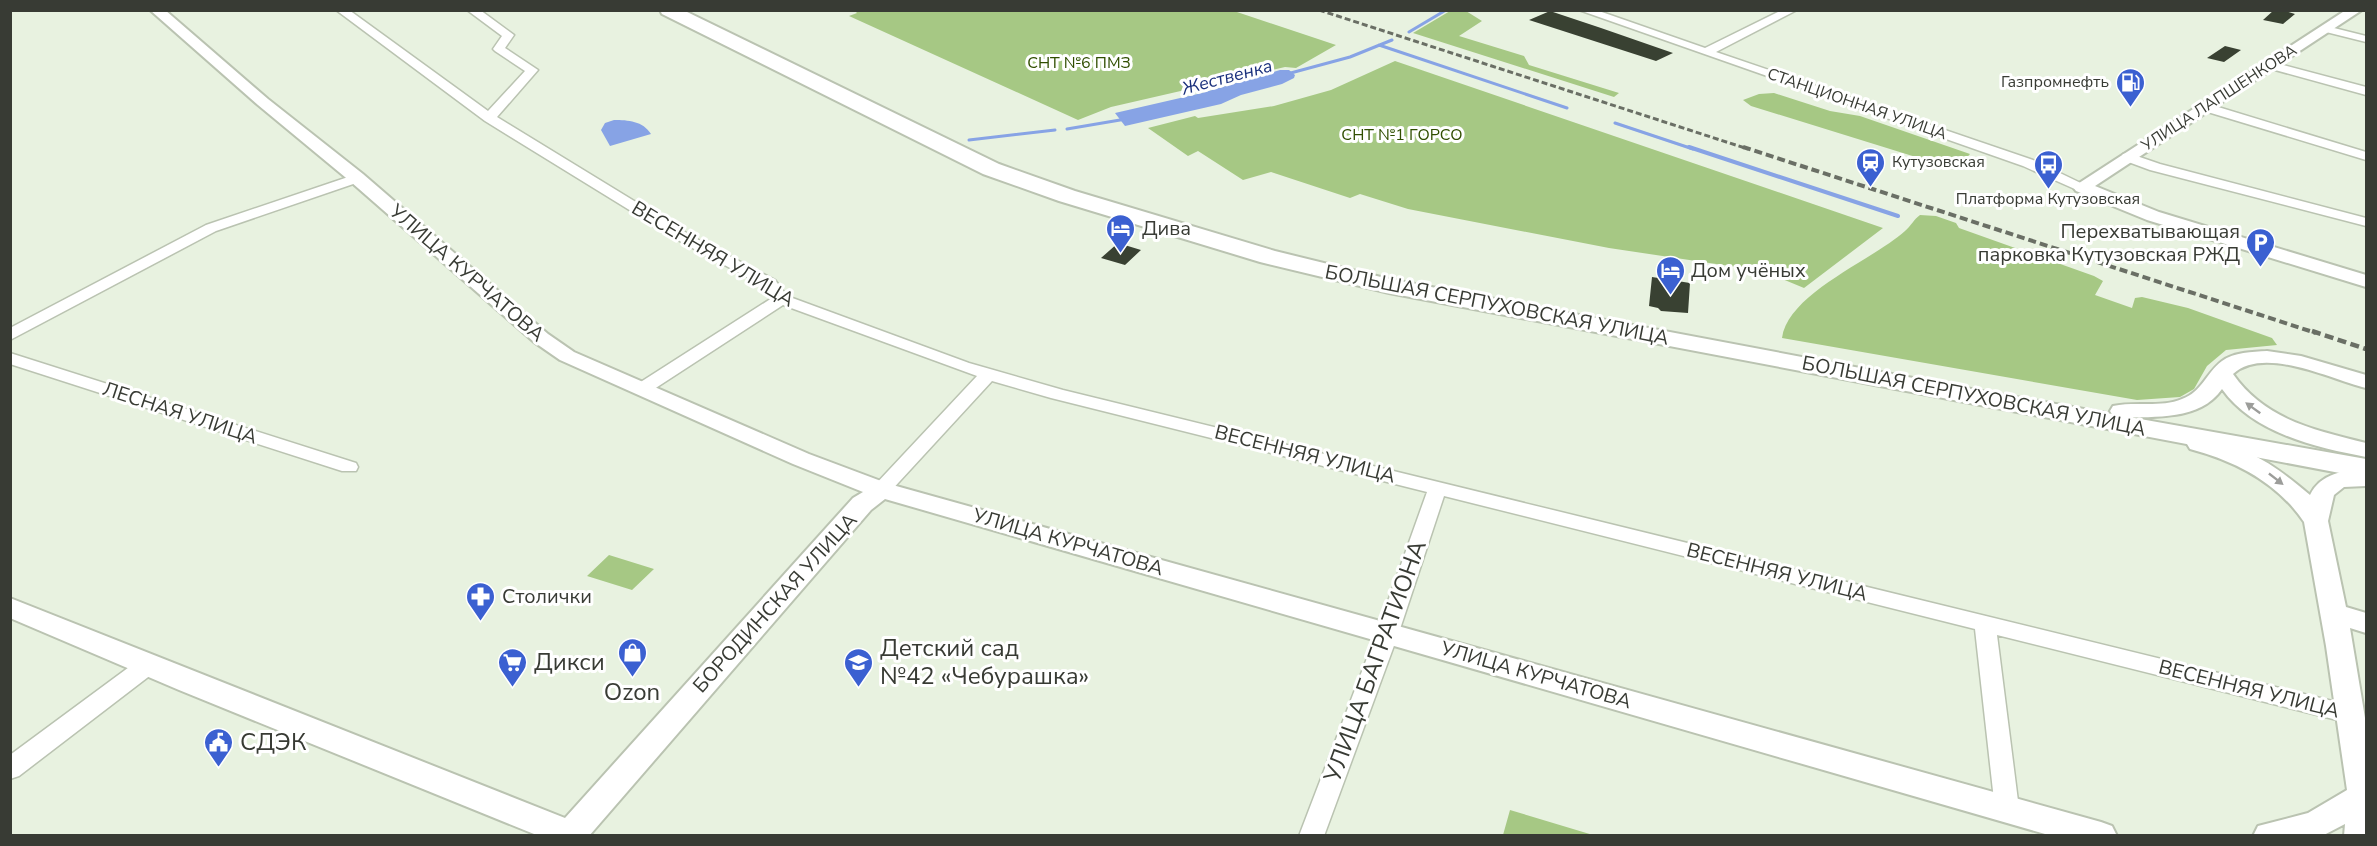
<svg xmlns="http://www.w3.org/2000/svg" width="2377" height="846" font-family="'Nunito Sans',sans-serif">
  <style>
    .green { fill: #a6c884 }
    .water { fill: #87a3e5 }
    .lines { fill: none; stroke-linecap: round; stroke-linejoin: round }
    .stream-far1 { stroke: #87a3e5; stroke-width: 3 }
    .stream { stroke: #87a3e5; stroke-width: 4 }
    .building { fill: #394132 }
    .minor-casing { stroke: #bac3b1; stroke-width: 3 }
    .tertiary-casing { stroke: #bac3b1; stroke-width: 4 }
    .primary-casing { stroke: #bac3b1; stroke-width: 4 }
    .minor { fill: #fff; fill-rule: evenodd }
    .tertiary { fill: #fff; fill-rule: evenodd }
    .primary { fill: #fff; fill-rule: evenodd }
    .rail-far2 { stroke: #6a6f65; stroke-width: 3; stroke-dasharray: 6 3; stroke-linecap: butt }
    .rail-far1 { stroke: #6a6f65; stroke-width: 4; stroke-dasharray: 8 4; stroke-linecap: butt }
    .rail { stroke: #6a6f65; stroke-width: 4.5; stroke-dasharray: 9 4.5; stroke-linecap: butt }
    .oneway { fill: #9c9d9a }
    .labels { text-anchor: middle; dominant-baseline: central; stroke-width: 6; stroke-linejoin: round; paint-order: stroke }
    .far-park-label { font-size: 16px; fill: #304e00; stroke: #fff }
    .far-poi-label { font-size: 16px; fill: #383b34; stroke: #fff; text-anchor: end }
    .far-street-label { font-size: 16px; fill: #383b34; stroke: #fff }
    .far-water-label { font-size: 18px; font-style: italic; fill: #1a307c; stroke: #fff }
    .poi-label { font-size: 20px; fill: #383b34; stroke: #fff; text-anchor: start }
    .street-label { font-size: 20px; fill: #383b34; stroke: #fff }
    .near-poi-label { font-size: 24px; fill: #383b34; stroke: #fff; text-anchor: start }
    .near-street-label { font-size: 24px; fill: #383b34; stroke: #fff }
  </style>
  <rect width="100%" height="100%" fill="#e8f2e0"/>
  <!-- green -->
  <path class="green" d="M855,11H1234L1336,45L1296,68L1285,67L1111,107L1078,120L849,16L857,13Z
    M1450,11H1466L1482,21L1459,36L1524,56L1529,65L1619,93L1614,97L1413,33Z
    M1395,61L1883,228L1804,288L1763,271L1609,248L1408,209L1360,194L1350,198L1271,172L1243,180L1198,151L1188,156L1148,128L1195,116L1198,118L1274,106L1331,90Z
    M1774,93L1830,111L1860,116L1970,154L1961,164L1948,167L1751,106L1743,100L1759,94Z
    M1920,215L1936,216L1956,223L1959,228L2094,276L2103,281L2095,295L2132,308L2135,298L2142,297L2188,308L2272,338L2277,345L2226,350L2207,366L2194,389L2180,397L2137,400L1782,338C1788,293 1873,260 1905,231C1911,226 1914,219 1920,215Z
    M609,555L654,569L632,590L587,576Z
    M1510,810L1593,835H1503Z"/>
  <!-- water -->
  <path class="water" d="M1280,70H1289L1295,75L1294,78L1282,84L1241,95L1221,104L1125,126L1115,113L1202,93Z
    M614,120C628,120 643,121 651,134L610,146L601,130L605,123Z"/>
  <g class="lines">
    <!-- stream-far1 -->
    <path class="stream-far1" d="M1409,32L1446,10
      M1379,45L1567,108
      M1287,74L1350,57L1392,40
      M1615,123L1693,149
      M1067,129L1126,119
      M969,140L1055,130"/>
    <!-- stream -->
    <path class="stream" d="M1689,147L1898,216"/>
  </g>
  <!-- building -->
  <path class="building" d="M2274,10H2282L2295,14L2283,24L2263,20Z
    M1550,11L1601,28L1673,53L1656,61L1529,20Z
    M2225,46L2241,50L2224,62L2207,58Z
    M1118,243L1141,250L1125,265L1101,258Z
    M1652,277L1690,283L1688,313L1661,311L1658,308L1649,306Z"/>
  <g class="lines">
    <defs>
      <path id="minor" d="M336,10H349L488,111L525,71L495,51L493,49L502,36L467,10H480L514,35L505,48L538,70L497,117L693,237L775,280L787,296L969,363L1063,390L2349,705L2357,708L2361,714L2357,720L2349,723L1997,635L2019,809L2016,816L2007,819L1998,816L1995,809L1975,629L1444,496L1399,632L1324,836H1299L1377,632L1427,492L1051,398L992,381L888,494L881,496L874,494L871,490L874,486L977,376L783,305L648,393H636L633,389L636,385L772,298L764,286L683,243L485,121Z
        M1579,10H1596L1705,48L1782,10H1797L1716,52L2033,160L2089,187L2082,191L2077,190L2023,166Z
        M2326,26L2366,36V42L2322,31L2320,29Z
        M2268,61L2366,87V95L2264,67V63Z
        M2205,103L2366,152V160L2201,110L2199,107Z
        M2128,153L2160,164L2366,218V226L2150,170L2123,160L2121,157L2123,154Z
        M357,174L362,175L364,178L362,181L216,231L10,340V328L206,225Z
        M10,353L356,463L358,467L356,471H342L10,364Z
        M148,657L156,659L159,665L156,671L19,776L10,779V755L140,659Z"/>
      <path id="tertiary" d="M150,10H165L268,99L363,174L548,334L574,352L809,454L889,484L2101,822L2112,826L2117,836H2052L885,499L871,510L589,836H539L179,690L10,618V598L565,818L853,498L863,492L793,464L560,360L534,342L351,182L258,105Z
        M2346,10H2362L2095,186L2159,212L2366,275V287L2147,220L2076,191L2073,187Z
        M2267,351L2301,356L2366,375V388C2332,380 2264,345 2233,374C2265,420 2315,430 2366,443V457C2317,448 2253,433 2222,389C2200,421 2155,416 2121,418L2113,416L2110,411L2113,406C2135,401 2161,408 2182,399C2202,392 2206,373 2222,361C2234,352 2252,352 2267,351Z
        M2198,437C2249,448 2271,462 2310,495C2321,473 2344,470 2366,470V486L2344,487L2334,495L2328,521L2346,607L2366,613V633L2350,628L2366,724V836H2344L2345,824L2322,836H2253L2258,826L2308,813L2347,790L2326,646L2304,522C2277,482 2235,461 2190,449L2187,444L2190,439Z"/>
      <path id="primary" d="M660,10H683L999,164L1075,191L1275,251L1389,279L1982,391L2366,459V478L1389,293L1260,262L1059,201L983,174L662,14Z"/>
    </defs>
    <!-- minor casing -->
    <use href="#minor" class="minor-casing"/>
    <!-- tertiary casing -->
    <use href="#tertiary" class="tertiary-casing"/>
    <!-- primary casing -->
    <use href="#primary" class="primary-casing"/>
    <!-- minor -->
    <use href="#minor" class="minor"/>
    <!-- tertiary -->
    <use href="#tertiary" class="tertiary"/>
    <!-- primary -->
    <use href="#primary" class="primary"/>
    <!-- rail-far2 -->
    <path class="rail-far2" d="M1319,10L1748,149"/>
    <!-- rail-far1 -->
    <path class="rail-far1" d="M1743,147L2316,333"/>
    <!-- rail -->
    <path class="rail" d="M2312,331L2366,349"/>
  </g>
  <!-- one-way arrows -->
  <defs><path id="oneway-solid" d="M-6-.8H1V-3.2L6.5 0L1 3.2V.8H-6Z" transform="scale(1.5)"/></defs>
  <g class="oneway">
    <use href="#oneway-solid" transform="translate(2253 408) rotate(-144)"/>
    <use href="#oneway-solid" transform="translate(2276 479) rotate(38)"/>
  </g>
  <!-- icons -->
  <defs>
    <symbol id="fuel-pin" viewBox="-11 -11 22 30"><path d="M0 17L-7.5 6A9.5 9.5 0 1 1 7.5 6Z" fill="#3b60d1" stroke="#fff"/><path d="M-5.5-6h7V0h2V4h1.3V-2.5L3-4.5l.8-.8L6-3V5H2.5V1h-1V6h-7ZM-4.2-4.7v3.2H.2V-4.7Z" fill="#fff"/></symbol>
    <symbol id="station-pin" viewBox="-11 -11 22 30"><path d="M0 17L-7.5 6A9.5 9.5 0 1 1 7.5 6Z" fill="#3b60d1" stroke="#fff"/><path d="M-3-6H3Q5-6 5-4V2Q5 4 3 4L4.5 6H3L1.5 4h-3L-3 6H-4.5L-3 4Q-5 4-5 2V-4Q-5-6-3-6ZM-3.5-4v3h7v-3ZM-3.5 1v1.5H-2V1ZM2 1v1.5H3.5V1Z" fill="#fff"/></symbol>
    <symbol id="bus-pin" viewBox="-11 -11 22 30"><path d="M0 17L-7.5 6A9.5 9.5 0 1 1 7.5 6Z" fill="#3b60d1" stroke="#fff"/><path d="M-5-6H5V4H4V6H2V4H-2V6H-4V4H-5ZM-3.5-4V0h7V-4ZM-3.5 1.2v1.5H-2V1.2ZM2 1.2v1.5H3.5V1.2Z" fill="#fff"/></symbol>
    <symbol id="hotel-pin" viewBox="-11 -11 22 30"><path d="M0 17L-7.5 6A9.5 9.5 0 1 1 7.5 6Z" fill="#3b60d1" stroke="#fff"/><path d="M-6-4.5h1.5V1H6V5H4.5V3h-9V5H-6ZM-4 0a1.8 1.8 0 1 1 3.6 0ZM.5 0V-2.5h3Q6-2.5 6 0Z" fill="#fff"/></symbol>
    <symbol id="parking-pin" viewBox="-11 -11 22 30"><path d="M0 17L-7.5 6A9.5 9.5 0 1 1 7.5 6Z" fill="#3b60d1" stroke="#fff"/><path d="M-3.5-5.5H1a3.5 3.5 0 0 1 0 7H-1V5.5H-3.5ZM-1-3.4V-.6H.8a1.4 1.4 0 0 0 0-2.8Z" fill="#fff"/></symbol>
    <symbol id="pharmacy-pin" viewBox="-11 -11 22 30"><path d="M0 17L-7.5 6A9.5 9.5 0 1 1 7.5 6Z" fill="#3b60d1" stroke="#fff"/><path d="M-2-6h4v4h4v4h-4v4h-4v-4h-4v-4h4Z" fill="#fff"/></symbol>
    <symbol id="shop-pin" viewBox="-11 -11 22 30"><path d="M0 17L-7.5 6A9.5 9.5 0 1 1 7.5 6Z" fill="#3b60d1" stroke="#fff"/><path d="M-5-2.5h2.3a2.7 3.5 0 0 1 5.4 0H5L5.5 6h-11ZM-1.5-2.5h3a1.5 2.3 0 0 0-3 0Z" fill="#fff"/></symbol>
    <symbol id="supermarket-pin" viewBox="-11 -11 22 30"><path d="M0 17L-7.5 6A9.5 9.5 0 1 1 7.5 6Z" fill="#3b60d1" stroke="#fff"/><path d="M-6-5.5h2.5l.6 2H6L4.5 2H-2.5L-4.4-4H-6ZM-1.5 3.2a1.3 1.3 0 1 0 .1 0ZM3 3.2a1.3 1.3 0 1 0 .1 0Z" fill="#fff"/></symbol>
    <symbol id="school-pin" viewBox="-11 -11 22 30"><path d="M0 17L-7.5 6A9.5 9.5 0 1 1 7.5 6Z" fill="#3b60d1" stroke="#fff"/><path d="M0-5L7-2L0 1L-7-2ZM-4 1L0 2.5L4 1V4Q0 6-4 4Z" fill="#fff"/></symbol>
    <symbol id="civic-pin" viewBox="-11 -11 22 30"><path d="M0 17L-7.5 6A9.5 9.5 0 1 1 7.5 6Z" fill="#3b60d1" stroke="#fff"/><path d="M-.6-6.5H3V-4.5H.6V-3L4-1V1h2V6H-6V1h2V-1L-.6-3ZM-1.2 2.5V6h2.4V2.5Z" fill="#fff"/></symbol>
  </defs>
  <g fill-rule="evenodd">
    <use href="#fuel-pin" x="2114" y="66" width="33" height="45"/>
    <use href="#station-pin" x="1854" y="146" width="33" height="45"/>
    <use href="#bus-pin" x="2032" y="148" width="33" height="45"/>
    <use href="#hotel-pin" x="1104" y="212" width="33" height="45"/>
    <use href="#parking-pin" x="2244" y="226" width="33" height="45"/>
    <use href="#hotel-pin" x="1654" y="254" width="33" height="45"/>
    <use href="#pharmacy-pin" x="464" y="580" width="33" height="45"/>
    <use href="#shop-pin" x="616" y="636" width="33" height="45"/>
    <use href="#supermarket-pin" x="496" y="646" width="33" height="45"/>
    <use href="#school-pin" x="842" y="646" width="33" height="45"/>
    <use href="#civic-pin" x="202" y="726" width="33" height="45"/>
  </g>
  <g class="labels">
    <!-- far-park labels -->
    <g class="far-park-label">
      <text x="1079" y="63">СНТ №6 ПМЗ</text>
      <text x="1402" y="135">СНТ №1 ГОРСО</text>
    </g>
    <!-- far-poi labels -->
    <g class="far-poi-label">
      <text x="2109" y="82">Газпромнефть</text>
      <text x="1892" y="162" text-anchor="start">Кутузовская</text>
      <text x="2048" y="199" text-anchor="middle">Платформа Кутузовская</text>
    </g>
    <!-- far-street labels -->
    <g class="far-street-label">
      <text transform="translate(2219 98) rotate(-33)">УЛИЦА ЛАПШЕНКОВА</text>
      <text transform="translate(1857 104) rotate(19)">СТАНЦИОННАЯ УЛИЦА</text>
    </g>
    <!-- far-water labels -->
    <g class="far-water-label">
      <text transform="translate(1227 77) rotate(-15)">Жественка</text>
    </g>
    <!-- poi labels -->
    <g class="poi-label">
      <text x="1142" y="228">Дива</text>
      <text x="2240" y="231" text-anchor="end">Перехватывающая<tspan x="2240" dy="23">парковка Кутузовская РЖД</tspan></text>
      <text x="1691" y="270">Дом учёных</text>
      <text x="502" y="596">Столички</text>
    </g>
    <!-- street labels -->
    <g class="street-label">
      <text transform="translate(713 254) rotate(31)">ВЕСЕННЯЯ УЛИЦА</text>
      <text transform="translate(467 273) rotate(41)">УЛИЦА КУРЧАТОВА</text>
      <text transform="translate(1497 305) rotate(11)">БОЛЬШАЯ СЕРПУХОВСКАЯ УЛИЦА</text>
      <text transform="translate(1974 396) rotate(11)">БОЛЬШАЯ СЕРПУХОВСКАЯ УЛИЦА</text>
      <text transform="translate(180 413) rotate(18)">ЛЕСНАЯ УЛИЦА</text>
      <text transform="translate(1305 454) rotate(14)">ВЕСЕННЯЯ УЛИЦА</text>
      <text transform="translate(1068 542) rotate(16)">УЛИЦА КУРЧАТОВА</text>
      <text transform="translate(1777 572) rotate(14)">ВЕСЕННЯЯ УЛИЦА</text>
      <text transform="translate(775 603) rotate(-48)">БОРОДИНСКАЯ УЛИЦА</text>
      <text transform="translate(1536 675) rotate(16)">УЛИЦА КУРЧАТОВА</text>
      <text transform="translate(2249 689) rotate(14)">ВЕСЕННЯЯ УЛИЦА</text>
    </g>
    <!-- near-poi labels -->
    <g class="near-poi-label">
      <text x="880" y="648">Детский сад<tspan x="880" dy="28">№42 «Чебурашка»</tspan></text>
      <text x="534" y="662">Дикси</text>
      <text x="632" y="692" text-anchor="middle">Ozon</text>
      <text x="240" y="742">СДЭК</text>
    </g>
    <!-- near-street labels -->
    <g class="near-street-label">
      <text transform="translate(1375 661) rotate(-70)">УЛИЦА БАГРАТИОНА</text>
    </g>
  </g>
  <!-- border -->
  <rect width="2377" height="846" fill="none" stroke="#383b34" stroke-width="24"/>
</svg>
